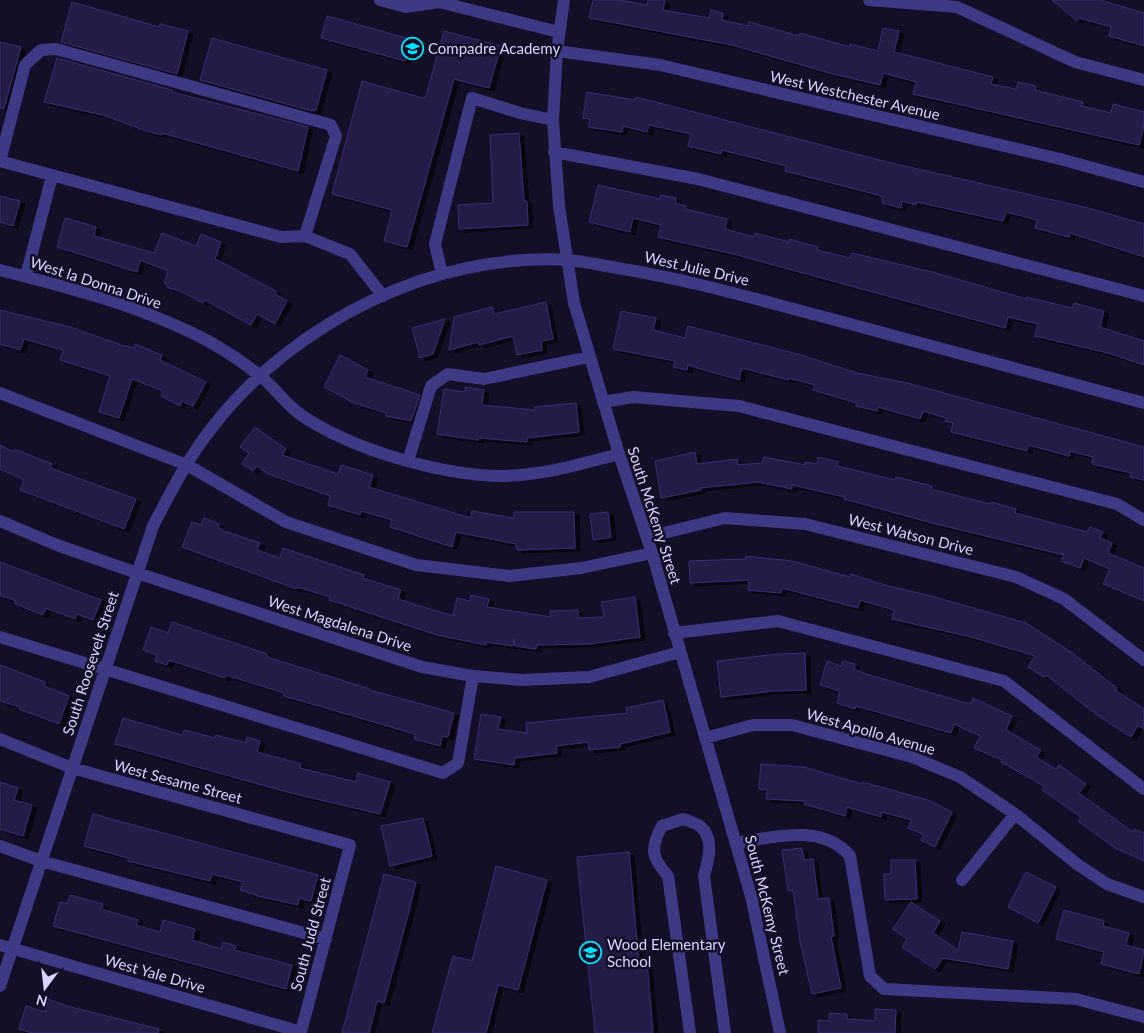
<svg xmlns="http://www.w3.org/2000/svg" width="1144" height="1033" font-family="Lato,sans-serif">
  <style>
    .building { fill: #241b47; stroke: #3b2d73; filter: url(#shadow) }
    .lines { fill: none; stroke-linecap: round; stroke-linejoin: round }
    .minor { stroke: #3d3a85; stroke-width: 12 }
    .labels { text-anchor: middle; dominant-baseline: central; stroke-width: 5; stroke-linejoin: round; paint-order: stroke }
    .poi-label { font-size: 15px; fill: #d9d4ff; stroke: #130f26; text-anchor: start }
    .street-label { font-size: 15px; fill: #d9d4ff; stroke: #130f26 }
  </style>
  <defs>
    <filter id="shadow"><feDropShadow dx="5" dy="3" stdDeviation="0" flood-color="#0009"/></filter>
  </defs>
  <rect width="100%" height="100%" fill="#130f26"/>
  <!-- building -->
  <path class="building" d="M593,0H620L647,5L648,0H665L663,10L709,18L711,10L723,13L722,20L748,26L749,22L799,36L800,33L850,47V44L878,51L883,28L899,31L894,52L993,77L991,84L1016,89L1018,82L1036,86L1035,90L1083,102L1082,106L1111,113L1113,104L1144,112V125L1139,145L913,94L916,82L883,73L880,85L833,74L732,45L589,18Z
    M1052,0H1100L1144,13V46L1109,36L1111,27L1079,18L1077,21Z
    M72,2L159,27L160,24L188,31L177,74L61,42Z
    M327,16L410,39L405,61L321,38Z
    M444,31L501,46L489,88L454,79L407,247L384,241L392,210L332,194L362,81L423,98L426,96Z
    M212,38L327,70L316,110L312,111L200,80Z
    M0,42L21,47L4,108H0Z
    M57,58L172,90V92L308,127L298,171L162,133V135L146,131L103,115L44,102Z
    M587,92L635,100L636,97L887,162L1088,208L1144,224V257L1070,233L1069,237L1035,228L1037,220L1006,212L1003,221L917,202L916,205L902,201L901,208L882,203L883,198L878,195L785,171L786,166L722,150L721,154L688,146L691,134L649,125L647,132L623,126L622,132L588,127L590,119L583,118Z
    M519,133L524,201H527L528,225L459,229L458,205L493,203L490,135Z
    M598,185L660,199L661,195L676,198L675,203L686,206L685,209L727,219L725,229L754,237L755,233L789,242V239L818,247L817,250L850,258L852,253L936,273L1026,299V297L1072,308L1074,303L1104,311L1100,327L1144,341V365L1108,353L1035,336L1038,324L1008,317L1005,328L733,254L658,237L661,225L633,218L630,232L589,222Z
    M0,196L20,201L13,226L0,222Z
    M65,218L96,227L94,236L154,253L162,233L196,246L201,234L221,242L215,259L276,291L275,294L287,301L275,324L257,314L251,325L205,300L203,303L182,292L167,287V284L164,283L168,271L140,260L137,272L57,247Z
    M546,302L553,339L541,341L542,350L517,355L513,336L479,345L478,342L449,350L454,317L492,307L494,314Z
    M0,310L70,327L121,345L134,348L135,344L162,355L160,360L206,382L193,406L182,401L180,406L161,396L163,391L132,379L119,418L99,412L110,376L60,360L63,350L24,339L20,350L0,344Z
    M621,311L656,318L653,330L685,338L688,326L801,355L857,373L907,383L1144,447V480L1130,477L1131,473L1092,464L1093,457L1070,451L1069,456L1028,445L1027,451L951,432L953,423L945,421L946,418L923,411L920,419L878,407L877,411L856,406V403L813,390L815,385L789,378L788,380L742,368L739,380L688,365L687,370L673,367L675,361L613,349Z
    M445,319L433,354L420,358L412,328Z
    M340,355L368,370L365,377L420,395L411,421L386,416V413L354,403L324,387Z
    M465,387L484,390L482,405L535,410L534,407L576,403L579,432L527,438V442L479,438L478,440L437,434L444,389L465,392Z
    M255,427L286,449L282,455L338,474L341,465L373,475L369,487L471,518L472,511L514,518V512H574L575,548L517,550L516,544L456,532L452,547L390,527L392,520L361,511L360,515L328,505L330,496L268,474L257,466L253,471L242,464L249,453L240,447Z
    M0,445L14,452L15,449L52,464L50,468L136,499L124,529L20,490L24,480L0,469Z
    M695,452L697,464L737,459L738,465L762,463L764,457L805,465V462L817,464L818,457L838,462L837,466L895,480L896,477L932,486L931,489L990,504L991,502L1016,509L1015,513L1087,532L1090,527L1103,532L1100,538L1112,543L1108,553L1144,568V601L1103,584L1110,569L1084,558L1080,568L1061,561L1064,555L932,523L844,499L845,497L792,485V489L758,482L700,488L701,490L661,498L655,461Z
    M608,512L611,537L593,540L590,514Z
    M204,518L219,524L218,527L224,531L260,543L257,550L280,558L283,548L364,575L363,578L401,590L398,599L453,616L457,598L470,601L471,595L489,599L487,607L551,617L550,611L578,610V618L604,617L601,602L635,597L640,637L589,644L537,645L536,649L515,646L514,639L513,646L486,642V645L437,635L329,600L330,597L304,589L297,587L296,589L182,547L192,522L201,525Z
    M746,556L792,561L850,577L851,574L885,585L931,596L1026,623L1074,654L1117,688L1115,690L1144,709V729L1138,725L1131,737L1097,715L1046,675L1044,677L1028,667L1035,656L971,637L892,619L894,610L860,600L858,608L782,588L781,593L748,590L749,580L690,583L689,561L746,559Z
    M0,562L101,600L93,620L77,614L75,619L46,608L43,615L15,604L16,601L0,595Z
    M172,622L267,654V657L370,689V690L454,713L448,737L442,736L440,746L414,739L415,734L284,696V693L226,675L225,678L169,660L167,665L155,661L157,655L143,650L151,627L168,633Z
    M805,653L806,690L773,691L721,697L717,661L778,654Z
    M827,661L841,666L843,661L855,664L854,669L866,674L970,704L973,698L1012,716L1006,730L1041,750L1036,757L1056,769L1059,765L1086,784L1079,793L1133,832L1134,829L1144,833V861L1115,848L1078,821L1081,817L1042,790L1044,786L1001,762L1002,760L974,748L980,736L954,724L951,733L856,706L855,709L837,703L840,691L820,685Z
    M0,665L45,682L44,686L69,696L59,724L19,709L20,707L0,701Z
    M663,700L670,732L620,744V747L589,750L588,742L556,746L557,753L515,758L514,765L474,759L481,714L501,717L498,729L527,733L526,723L627,713L626,708Z
    M123,718L182,735L184,730L215,738L216,735L246,743L247,737L260,741L257,752L301,764L300,768L356,782L358,773L390,782L380,814L287,792L115,744Z
    M761,764L804,767L862,784V782L928,800L952,812L935,847L921,840L924,835L908,828L912,820L882,812L881,817L847,807L845,816L804,804L805,801L766,799L767,790L759,789Z
    M0,782L18,788L14,800L32,805L23,836L0,829Z
    M93,814L318,875L311,901L299,898L298,905L258,896L240,890L243,882L212,874L210,881L128,861V858L84,846Z
    M423,818L432,856L390,866L381,826Z
    M802,848L804,860L813,859L818,899L829,898L834,936L831,937L841,988L812,994L800,941L793,890L788,891L782,850Z
    M629,852L639,963L647,962L653,1033H595L577,857Z
    M891,860H915L917,899L885,900L884,874H891Z
    M496,866L547,880L518,990L498,985L486,1033H432L453,956L472,961Z
    M1026,872L1056,887L1038,923L1008,907Z
    M384,874L416,882L408,915L384,1003L377,1001L369,1033H342Z
    M70,895L103,904L101,909L138,920L136,925L160,932L163,920L195,929L192,940L221,949L223,942L236,946L234,950L292,965L286,989L53,926L60,902L67,904Z
    M911,902L940,921L933,933L958,950L962,932L1013,941L1008,969L943,958L935,969L902,947L907,939L893,929Z
    M1064,910L1104,921L1103,926L1129,933L1126,945L1144,950L1139,974L1101,964L1104,952L1056,939Z
    M48,999L67,1006L159,1029L158,1033H32L19,1029L26,1006L45,1012Z
    M875,1009L896,1010L895,1033H818V1020L829,1021L830,1013L847,1014V1019L875,1021Z"/>
  <g class="lines">
    <!-- minor -->
    <path class="minor" d="M380,0L406,7
      M408,0L406,7L439,2L559,32
      M564,0L557,51L553,120L559,206L574,303L619,454L652,553L751,896L780,1033
      M869,0L957,7L1075,62L1144,80
      M557,51L660,65L1060,159L1144,182
      M554,152L698,179L1144,296
      M0,161L25,65L41,50L56,49L331,125L336,136L305,236
      M0,161L281,237L305,236L350,254L383,296
      M0,270C71,288 145,307 210,342C227,352 245,363 260,376C275,387 285,404 301,415C351,449 439,475 500,476C541,476 580,464 619,454
      M442,274L435,244L472,98L520,113L553,120
      M26,276L52,176
      M0,393L187,465L286,522L416,565L510,576L581,568L652,553
      M603,402L633,397L739,406L1117,504L1144,520
      M408,461L431,386L448,374L484,379L589,357
      M0,521L57,545L137,573L422,667L473,676L522,680L589,677L680,652
      M647,537L725,518L805,524L1016,577L1064,599L1144,660
      M674,633L778,621L1004,681L1144,789
      M0,637L443,773L458,763L473,676
      M705,738L753,725H792L912,757L960,777L1015,814L1077,864L1107,884L1144,897
      M0,739L72,768L350,845L301,1032L0,945
      M736,843C774,837 822,823 850,856L870,976L884,989L1076,999L1144,1017
      M0,846L41,861L326,939
      M962,880L1015,814
      M0,986L153,526C171,491 189,456 214,425C295,322 434,252 567,260C583,261 600,265 617,268C687,279 755,299 824,317C931,346 1037,374 1144,403
      M690,1033L668,876C651,857 650,848 662,826L683,819C688,821 697,823 701,827C715,840 708,861 704,876L725,1033"/>
  </g>
  <!-- icons -->
  <defs>
    <symbol id="school-ring" viewBox="-11 -11 22 22"><circle r="9.5" fill="#130f26" stroke="#00e5ff" stroke-width="1.5"/><path d="M0-5L7-2L0 1L-7-2ZM-4 1L0 2.5L4 1V4Q0 6-4 4Z" fill="#00e5ff"/></symbol>
  </defs>
  <g fill-rule="evenodd">
    <use href="#school-ring" x="400" y="36" width="25" height="25"/>
    <use href="#school-ring" x="578" y="940" width="25" height="25"/>
  </g>
  <g class="labels">
    <!-- poi labels -->
    <g class="poi-label">
      <text x="428" y="48">Compadre Academy</text>
      <text x="607" y="944">Wood Elementary<tspan x="607" dy="17">School</tspan></text>
    </g>
    <!-- street labels -->
    <g class="street-label">
      <text transform="translate(855 95) rotate(13)">West Westchester Avenue</text>
      <text transform="translate(697 268) rotate(13)">West Julie Drive</text>
      <text transform="translate(96 282) rotate(18)">West la Donna Drive</text>
      <text transform="translate(655 515) rotate(72)">South McKemy Street</text>
      <text transform="translate(911 534) rotate(14)">West Watson Drive</text>
      <text transform="translate(340 623) rotate(18)">West Magdalena Drive</text>
      <text transform="translate(90 663) rotate(-72)">South Roosevelt Street</text>
      <text transform="translate(871 731) rotate(16)">West Apollo Avenue</text>
      <text transform="translate(178 781) rotate(15)">West Sesame Street</text>
      <text transform="translate(768 905) rotate(76)">South McKemy Street</text>
      <text transform="translate(310 934) rotate(-75)">South Judd Street</text>
      <text transform="translate(155 973) rotate(16)">West Yale Drive</text>
    </g>
  </g>
  <!-- north arrow -->
  <g transform="translate(45 988) rotate(195)" stroke="#130f26" stroke-width="4" paint-order="stroke">
  <path d="M0-4L9 19L0 12L-9 19Z" fill="#d9d4ff"/>
  <text y="-8" font-size="14" font-weight="bold" text-anchor="middle" fill="#d9d4ff">N</text>
  </g>
</svg>
